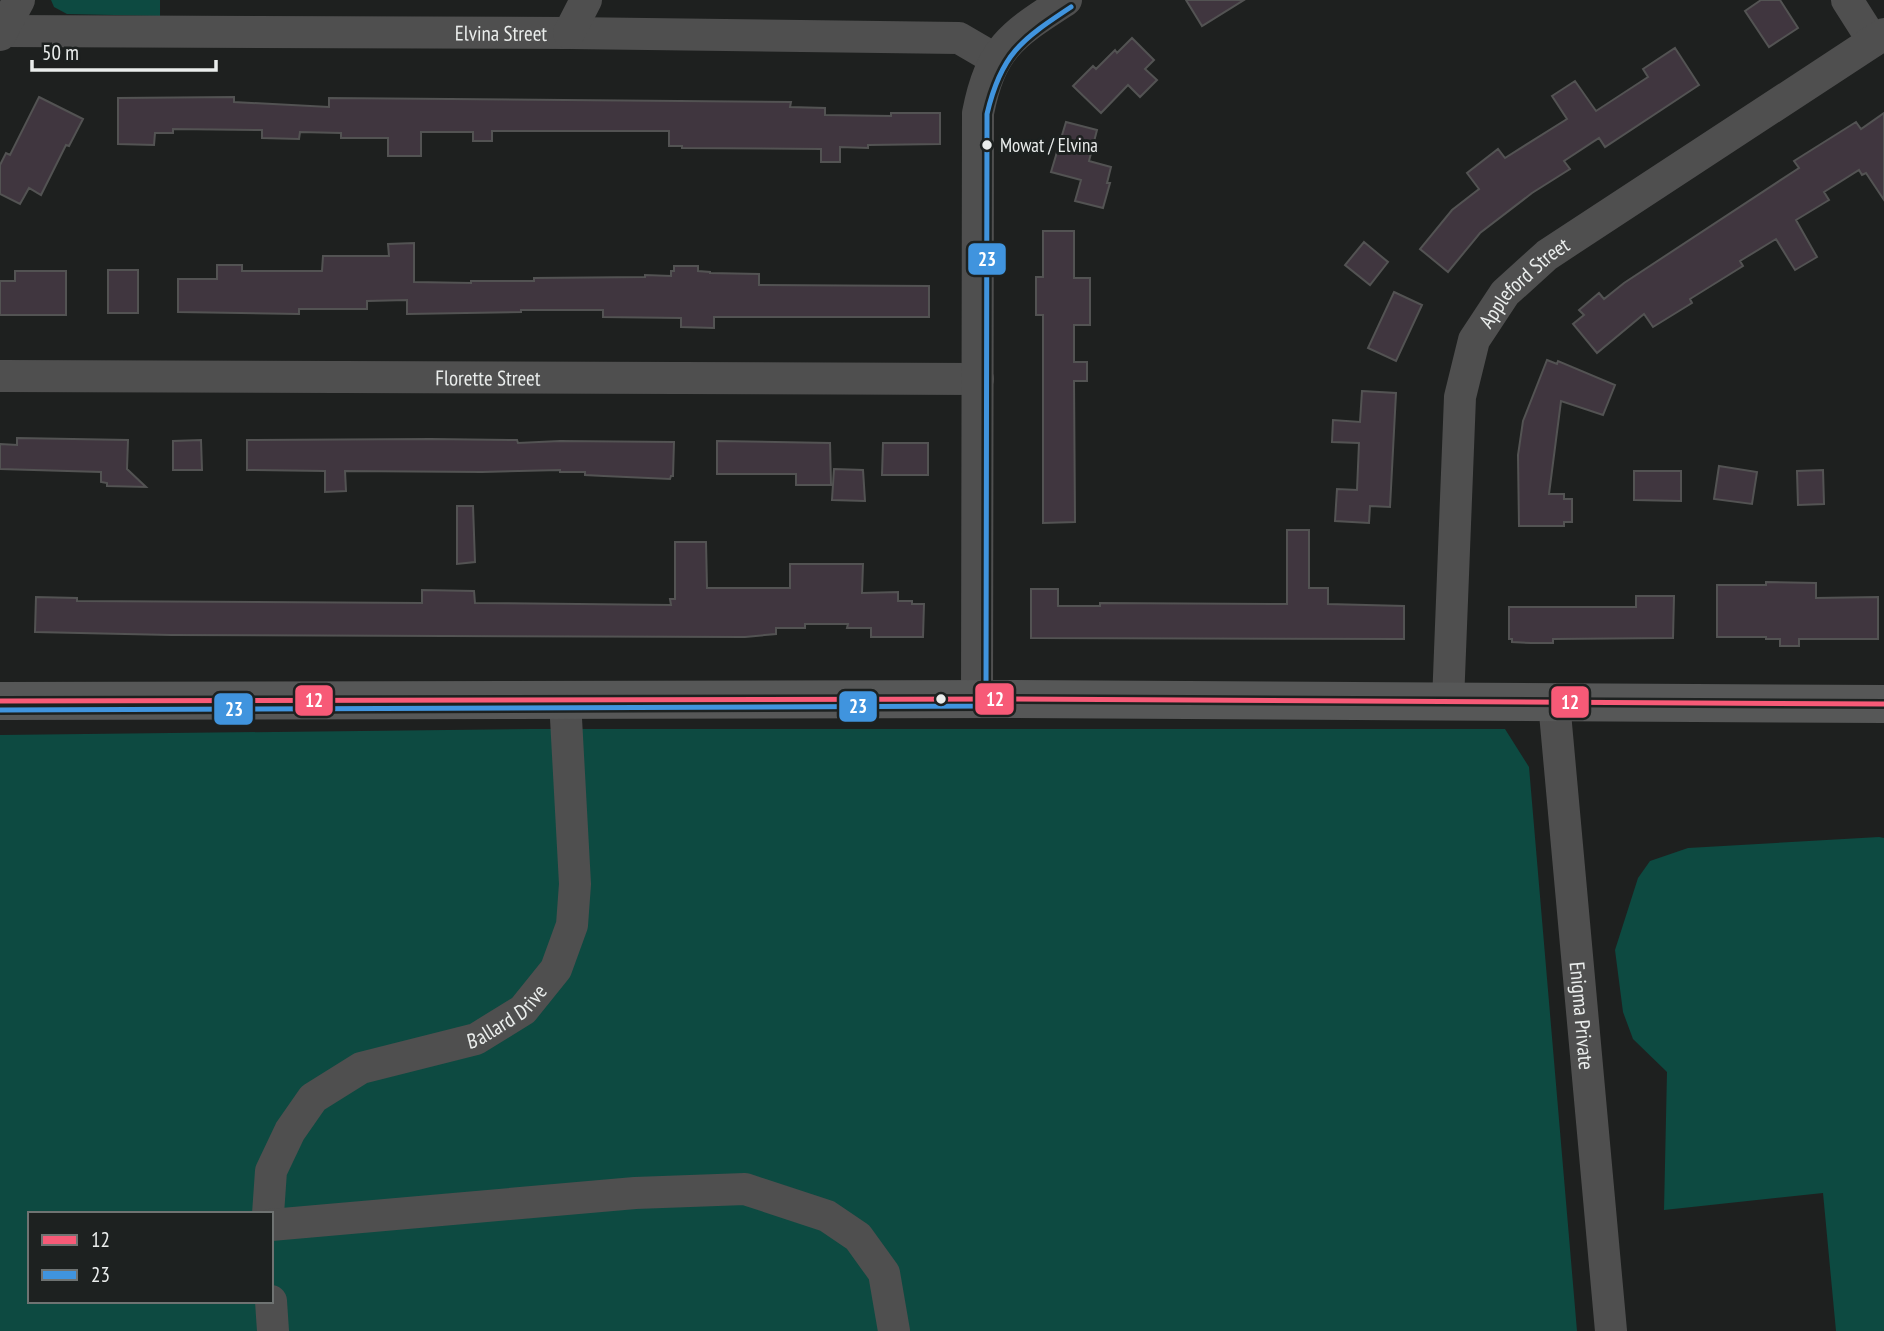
<svg xmlns="http://www.w3.org/2000/svg" width="1884" height="1331" font-family="'PT Sans Narrow',sans-serif">
  <style>
    .green { fill: #0d4a41; fill-rule: evenodd }
    .building { fill: #40363f; stroke: #535353; stroke-width: 2 }
    .lines { fill: none; stroke-linecap: round; stroke-linejoin: round }
    .minor { stroke: #4f4f4f; stroke-width: 32 }
    .major { stroke: #565757; stroke-width: 38 }
    .bus-1-casing { stroke: #1d2120; stroke-width: 10 }
    .bus-2-casing { stroke: #1d2120; stroke-width: 10 }
    .bus-1 { stroke: #f75a77; stroke-width: 5 }
    .bus-2 { stroke: #4094de; stroke-width: 5 }
    .bus-dot { fill: #eaedec; stroke: #1d2120; stroke-width: 2.5 }
    .labels { text-anchor: middle; dominant-baseline: central; stroke-width: 6; stroke-linejoin: round; paint-order: stroke }
    .bus-label { font-size: 19px; fill: #eaedec; stroke: #1d2120; text-anchor: start }
    .street-label { font-size: 21px; fill: #eaedec; stroke: #1d2120 }
    .line-badge { stroke: #1d2120; stroke-width: 2.5 }
    .badge-label { font-size: 19px; text-anchor: middle; font-weight: bold; fill: #fff }
  </style>
  <rect width="100%" height="100%" fill="#1e201f"/>
  <!-- green -->
  <path class="green" d="M51,0H160V16L67,14L54,7Z
    M532,729H1505L1529,767L1577,1331H0V735ZM30,1214H271V1301H30Z
    M1879,837L1884,838V1331H1836L1823,1193L1664,1210L1667,1072L1633,1039L1623,1012L1615,950L1638,878L1650,861L1688,848Z"/>
  <!-- building -->
  <path class="building" d="M1186,0H1244L1202,26Z
    M1761,0H1780L1798,28L1769,47L1745,11Z
    M1132,38L1154,60L1145,69L1157,80L1140,97L1128,85L1101,113L1073,86L1093,66L1096,69L1115,50L1117,53Z
    M1675,48L1699,85L1605,147L1599,138L1564,161L1570,169L1532,193L1480,233L1448,272L1420,249L1452,210L1479,189L1467,173L1498,149L1505,158L1567,119L1552,96L1575,81L1596,111L1648,77L1643,69Z
    M39,97L83,119L69,146L66,145L41,195L29,188L20,204L0,194V165L6,153L10,155Z
    M234,97V102L329,107V98L791,102L790,107L825,108V115L891,116V113H940V144L868,145V148L840,147V162H821V149L682,148V146H669V131H492V141H473V132H421V156H388V138H341V133L300,132L299,139L262,138V130L173,129V133H155L154,145L118,144V98Z
    M1884,113V200L1866,173L1862,175L1859,170L1824,192L1829,200L1796,220L1817,257L1795,270L1776,239L1740,261L1743,266L1690,299L1692,303L1653,327L1644,314L1597,353L1573,324L1584,315L1579,310L1599,293L1604,299L1624,283L1799,168L1794,161L1856,122L1861,129Z
    M1066,122L1097,130L1089,161L1111,167L1107,183H1110L1103,208L1075,201L1081,180L1051,172Z
    M1043,231H1074V278H1090V325H1074V362H1087V381H1074L1075,522L1043,523V315H1036V277H1043Z
    M1364,242L1388,262L1370,285L1345,265Z
    M414,243V282L471,283V281H534V278L645,277V275L671,276V271H674V266H698V271L710,272V273L759,274V285L929,286V317H714V328L681,327V318L603,317V310H521V312L407,314V300L367,301V309H299V314L178,312V279H217V265H242V271H322L323,256H389L388,244Z
    M108,270H138V313H108Z
    M15,271H66V315H0V281H15Z
    M1394,292L1422,305L1396,361L1368,348Z
    M1547,360L1557,364L1558,361L1615,385L1603,415L1561,401L1549,494H1564V499H1572V522H1564V526H1519L1518,455L1523,421Z
    M1362,391L1396,393L1390,507L1370,506L1369,523L1335,521L1337,489L1357,490L1359,443L1332,442L1333,420L1360,422Z
    M17,438L128,440L127,469L146,487L107,486V483L101,482V472L0,469V444L17,445Z
    M431,439L517,440L518,443L560,441L674,442L673,476H671L670,479L604,476L585,475V472H560V470L482,472L345,471L346,491L325,492V471L247,470V440Z
    M201,440L202,470H173V441Z
    M717,441L830,443L831,485H796V474H717Z
    M883,443H928V475H882Z
    M1719,466L1757,472L1752,504L1714,499Z
    M834,469L863,470L865,501L832,500Z
    M1823,470L1824,504L1798,505L1797,471Z
    M1634,471H1681V501L1634,500Z
    M457,506H473L475,562L457,564Z
    M1287,530H1309V588H1328V604L1404,606V639L1031,638V589H1058V606H1100V603L1287,604Z
    M675,542H706L707,588H790V564H863L862,593L898,592V601H912V604H924L923,637H871V628H847L848,624H805V628H776V634L745,637L171,635L35,632L36,597L77,598V601L422,603V590L474,591L475,603L671,605L670,599H675Z
    M1766,582L1816,583V598L1878,597V639H1799V646H1780V639H1766V637H1717V585H1766Z
    M1636,596H1674L1673,638L1553,639V643H1531L1512,642V639H1509V607H1636Z"/>
  <g class="lines">
    <!-- minor -->
    <g class="minor">
      <path d="M1847,0L1873,41"/>
      <path id="s1" d="M2,31L569,33L959,38L995,59"/>
      <path d="M569,33L586,0"/>
      <path d="M0,35L19,0"/>
      <path id="s2" d="M0,376L978,379"/>
      <path d="M977,699L978,113C991,47 1012,35 1066,0"/>
      <path id="s3" d="M1448,702L1460,397L1474,340L1505,293L1547,255L1884,34"/>
      <path id="s4" d="M1554,702L1611,1331"/>
      <path id="s5" d="M268,1214L271,1171L290,1131L313,1098L361,1068L476,1039L523,1010L556,969L572,925L575,884L565,700"/>
      <path d="M271,1225L635,1193L745,1189L827,1216L858,1237L884,1273L894,1331"/>
      <path d="M271,1301L273,1331"/>
    </g>
    <!-- major -->
    <path class="major" d="M0,701L1012,699L1884,704"/>
    <defs>
      <path id="bus-1" d="M0,701L1012,699L1884,704"/>
      <path id="bus-2" d="M0,710L982,706L986,699L987,114C1001,54 1021,40 1071,7"/>
    </defs>
    <!-- bus-1 casing -->
    <use href="#bus-1" class="bus-1-casing"/>
    <!-- bus-2 casing -->
    <use href="#bus-2" class="bus-2-casing"/>
    <!-- bus-1 -->
    <use href="#bus-1" class="bus-1"/>
    <!-- bus-2 -->
    <use href="#bus-2" class="bus-2"/>
  </g>
  <!-- markers -->
  <g class="bus-dot">
    <circle cx="987" cy="145" r="6"/>
    <circle cx="941" cy="699" r="6"/>
  </g>
  <g class="labels">
    <!-- bus labels -->
    <g class="bus-label">
      <text x="1000" y="145">Mowat / Elvina</text>
    </g>
    <!-- street labels -->
    <g class="street-label">
      <text stroke="none"><textPath href="#s1" startOffset="499">Elvina Street</textPath></text>
      <text stroke="none"><textPath href="#s3" startOffset="441">Appleford Street</textPath></text>
      <text stroke="none"><textPath href="#s2" startOffset="488">Florette Street</textPath></text>
      <text stroke="none"><textPath href="#s5" startOffset="341">Ballard Drive</textPath></text>
      <text stroke="none"><textPath href="#s4" startOffset="315">Enigma Private</textPath></text>
    </g>
  </g>
  <g class="line-badge">
    <rect x="967" y="242" width="40" height="34" rx="7" fill="#4094de"/>
    <rect x="974" y="682" width="41" height="34" rx="7" fill="#f75a77"/>
    <rect x="294" y="684" width="40" height="33" rx="7" fill="#f75a77"/>
    <rect x="1550" y="685" width="40" height="34" rx="7" fill="#f75a77"/>
    <rect x="838" y="690" width="40" height="33" rx="7" fill="#4094de"/>
    <rect x="213" y="692" width="41" height="34" rx="7" fill="#4094de"/>
  </g>
  <g class="badge-label">
    <text x="987" y="266">23</text>
    <text x="995" y="706">12</text>
    <text x="314" y="707">12</text>
    <text x="1570" y="709">12</text>
    <text x="858" y="713">23</text>
    <text x="234" y="716">23</text>
  </g>
  <!-- legend -->
  <rect x="28" y="1212" width="245" height="91" fill="#1d2120" stroke="#6f7372" stroke-width="2"/>
  <rect x="42" y="1235" width="35" height="10" fill="#f75a77" stroke="#6f7372" stroke-width="2"/>
  <text x="91" y="1247" font-size="21" fill="#eaedec">12</text>
  <rect x="42" y="1270" width="35" height="10" fill="#4094de" stroke="#6f7372" stroke-width="2"/>
  <text x="91" y="1282" font-size="21" fill="#eaedec">23</text>
  <!-- scale -->
  <path d="M32 60v10h184v-10" fill="none" stroke="#eaedec" stroke-width="3.5"/>
  <text x="42" y="60" font-size="21" fill="#eaedec" stroke="#1d2120" stroke-width="5" paint-order="stroke">50 m</text>
</svg>
